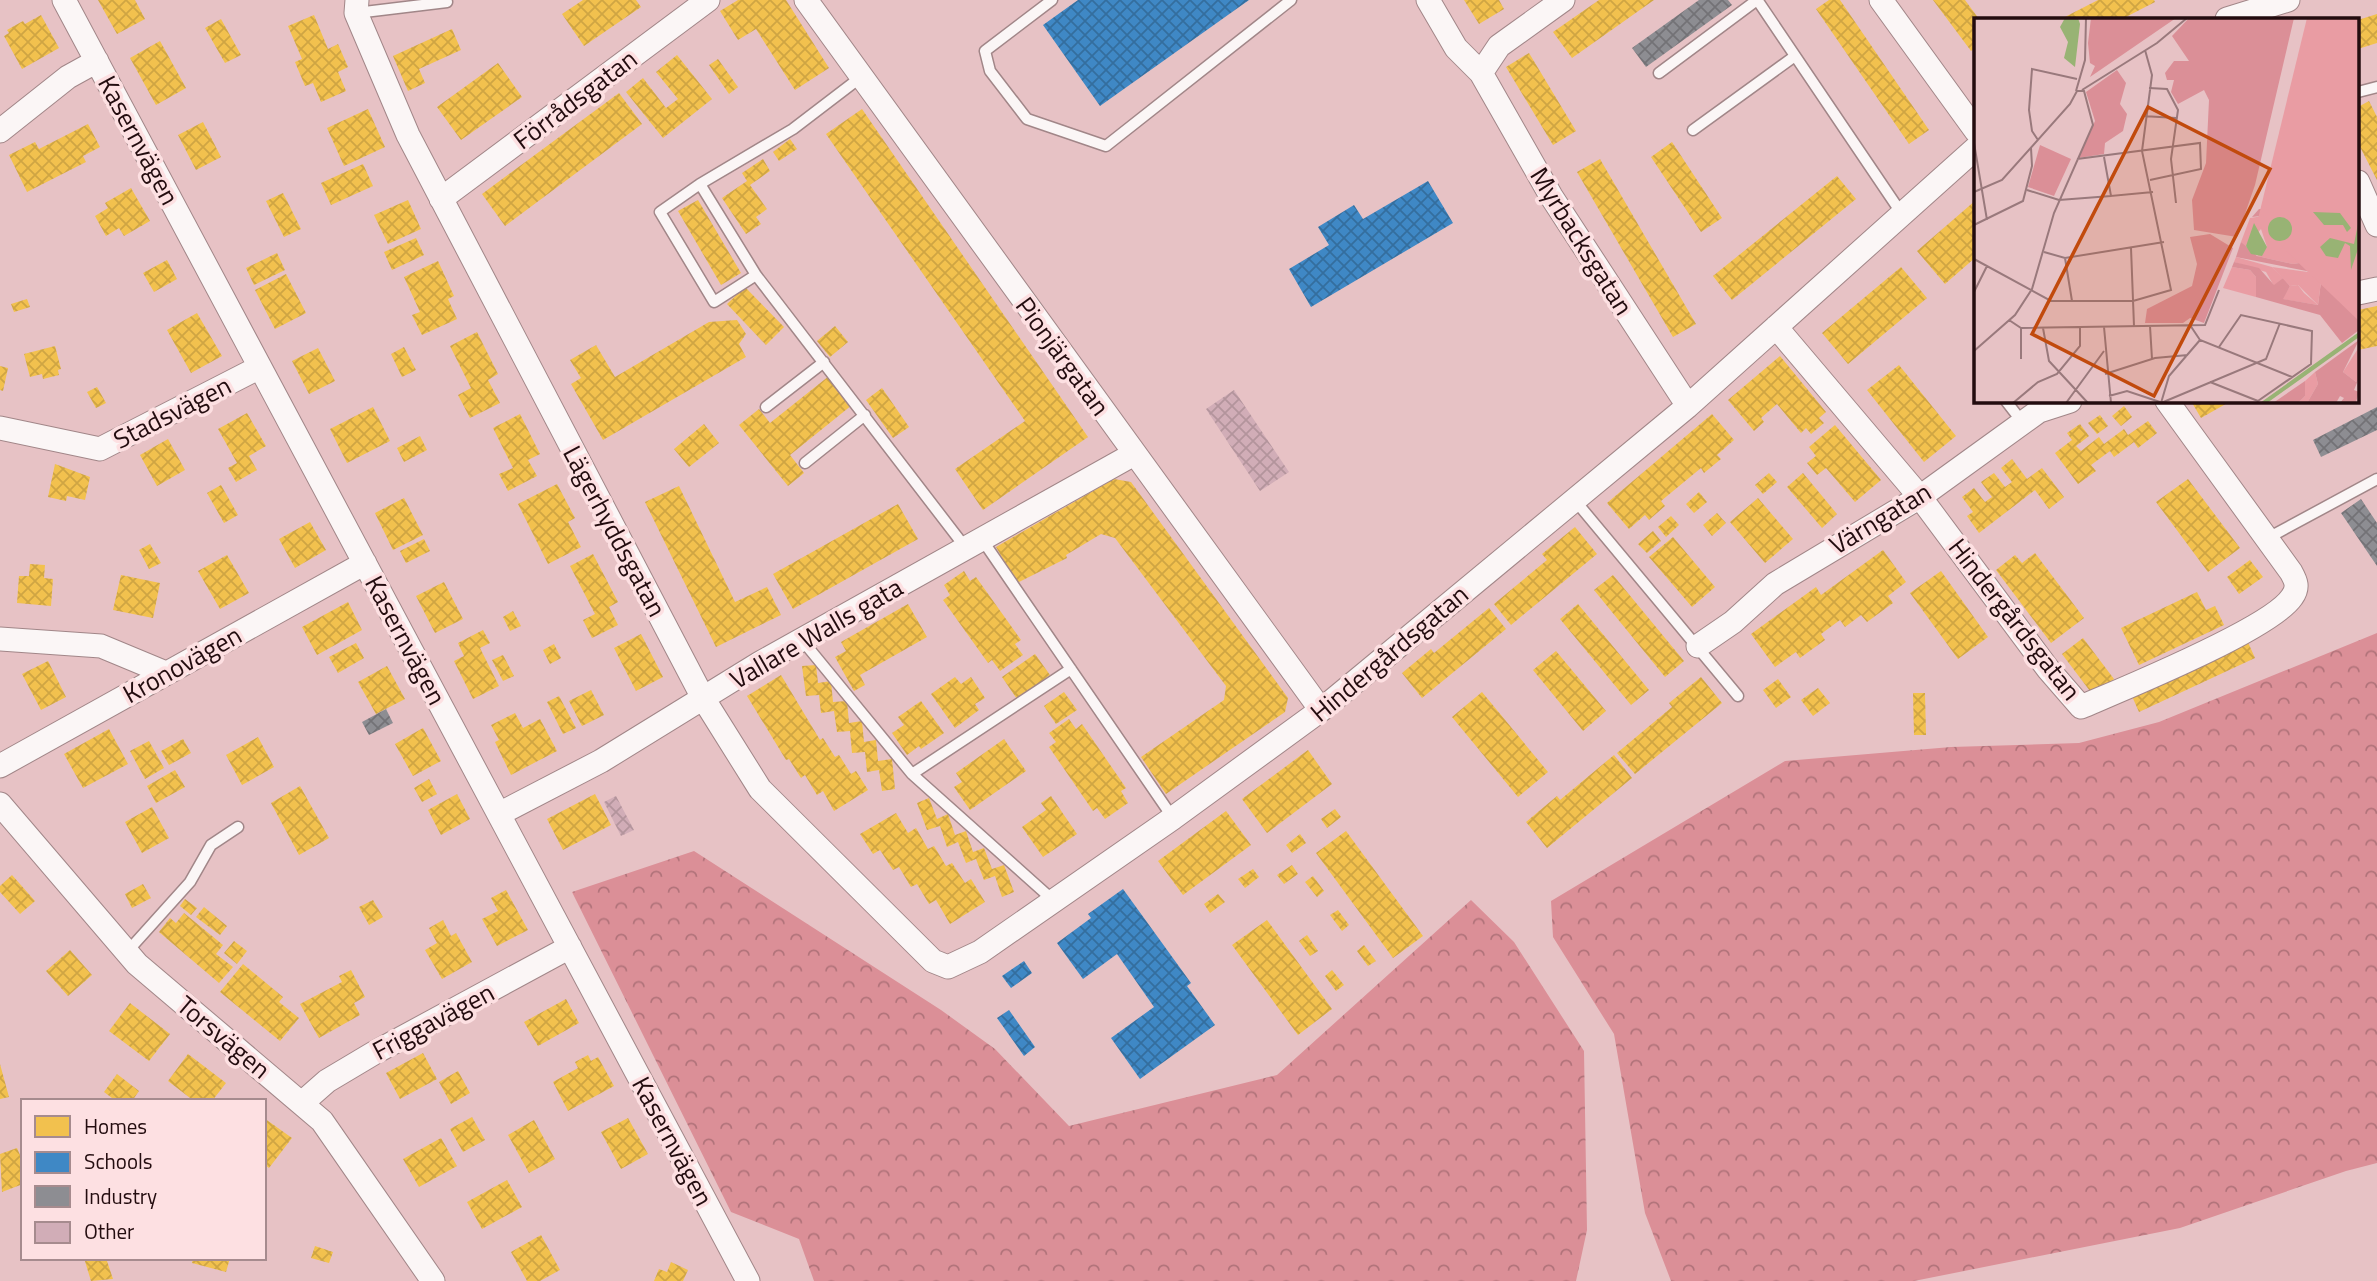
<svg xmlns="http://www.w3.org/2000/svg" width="2377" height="1281" font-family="'Titillium Web',sans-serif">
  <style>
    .forest { fill: url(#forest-crowns) }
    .homes { fill: url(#homes-cross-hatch) }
    .schools { fill: url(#schools-cross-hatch) }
    .industry { fill: url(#industry-cross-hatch) }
    .building { fill: url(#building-cross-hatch) }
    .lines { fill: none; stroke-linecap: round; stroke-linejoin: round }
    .lane-casing { stroke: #a18688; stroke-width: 13 }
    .street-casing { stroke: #a18688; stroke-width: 25 }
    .lane { stroke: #fbf6f6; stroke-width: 10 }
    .street { stroke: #fbf6f6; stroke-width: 23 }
    .labels { text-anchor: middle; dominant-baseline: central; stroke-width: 7; stroke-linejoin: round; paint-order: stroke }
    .street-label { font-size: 26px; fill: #230c0f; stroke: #fde0e2 }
    .inset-road { fill: none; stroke: #99797c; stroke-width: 2 }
    .view { fill: #c14a0d; fill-opacity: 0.15; stroke: #c14a0d; stroke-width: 3.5 }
    .inset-edge { fill: none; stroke: #230c0f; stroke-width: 3.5 }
  </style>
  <defs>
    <pattern id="forest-crowns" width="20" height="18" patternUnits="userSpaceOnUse" patternTransform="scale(1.75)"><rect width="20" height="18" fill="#db8f97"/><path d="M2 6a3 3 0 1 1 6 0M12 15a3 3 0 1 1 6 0" fill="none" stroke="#b1737a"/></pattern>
    <pattern id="homes-cross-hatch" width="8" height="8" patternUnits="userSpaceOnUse" patternTransform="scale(1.75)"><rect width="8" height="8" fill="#f2c14e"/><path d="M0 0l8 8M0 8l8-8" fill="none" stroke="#cfa543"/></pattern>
    <pattern id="schools-cross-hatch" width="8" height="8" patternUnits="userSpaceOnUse" patternTransform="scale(1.75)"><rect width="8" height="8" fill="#3f88c5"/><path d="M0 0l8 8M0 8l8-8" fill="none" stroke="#346e9e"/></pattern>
    <pattern id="industry-cross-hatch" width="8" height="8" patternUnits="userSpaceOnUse" patternTransform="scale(1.75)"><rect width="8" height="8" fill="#8d8d92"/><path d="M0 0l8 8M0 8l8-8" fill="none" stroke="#737276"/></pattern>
    <pattern id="building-cross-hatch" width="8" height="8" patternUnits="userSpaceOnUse" patternTransform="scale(1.75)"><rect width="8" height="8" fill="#d1adb7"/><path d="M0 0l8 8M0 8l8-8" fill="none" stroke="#b3949c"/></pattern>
  </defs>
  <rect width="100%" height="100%" fill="#e7c2c5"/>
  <!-- forest -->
  <path class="forest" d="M2377,633V1163L2346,1171L2180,1228L1914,1281H1671L1645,1213L1614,1034L1553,937L1551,901L1785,761L1951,747L2079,743L2159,722Z
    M694,851L941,1010L995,1049L1069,1126L1277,1075L1471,900L1514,942L1584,1051L1587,1230L1576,1281H814L799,1239L731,1212L572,892Z"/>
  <!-- homes -->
  <path class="homes" d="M98,0H135L145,19L117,34Z
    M583,0H636L641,7L584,46L562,14Z
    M738,0H786L829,68L795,90L756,29L738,40L720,11Z
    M1464,0H1499L1504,9L1479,24Z
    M1599,0H1654L1572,58L1553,32Z
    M1829,0H1840L1929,130L1909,144L1816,9Z
    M1933,0H1965L1979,19H1976V47L1971,51Z
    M2098,0H2154L2155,2L2122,19H2061Z
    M2377,14V43L2358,49V20Z
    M41,15L59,48L22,69L4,36L9,33L7,30L23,21L25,24Z
    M314,15L328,49L338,44L348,67L338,72L346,91L321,102L313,83L305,86L295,62L302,59L288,26Z
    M221,19L241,55L225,63L205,28Z
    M452,29L461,50L419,69L425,83L408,91L393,56Z
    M160,41L186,88L156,105L130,58Z
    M1529,53L1576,131L1553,145L1506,67Z
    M677,55L712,99L663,138L626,92L643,78L666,108L678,99L656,72Z
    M718,59L738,87L729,94L709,65Z
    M498,63L522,97L461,140L437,107Z
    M619,93L642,124L505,226L482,194Z
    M2369,101L2377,117V180L2358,143V107Z
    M368,109L385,147L344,166L327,128Z
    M862,109L1088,437L983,510L955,469L1025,421L826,134Z
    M203,122L221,157L196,170L178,135Z
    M88,124L100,147L83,156L86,162L27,192L9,155L35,142L39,149Z
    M790,139L797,149L779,161L773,152Z
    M1672,142L1722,218L1701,232L1651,157Z
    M763,159L770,171L750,185L767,209L756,217L761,224L746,234L722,198L747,181L742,173Z
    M1600,159L1696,324L1673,337L1577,172Z
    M363,164L373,186L331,205L321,183Z
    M1837,176L1856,199L1732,300L1713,276Z
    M131,188L150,221L124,236L119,228L106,236L95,216L108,208L105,203Z
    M283,193L301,229L284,237L266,201Z
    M408,200L421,229L388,244L374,215Z
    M698,200L741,273L721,285L678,211Z
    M1976,200V257L1945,284L1917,251Z
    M416,238L424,255L392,270L384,252Z
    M277,253L285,270L254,285L246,268Z
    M167,260L177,279L154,292L143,273Z
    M438,261L454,296L448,299L457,319L422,335L412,315L420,312L404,277Z
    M1901,267L1927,298L1848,364L1822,333Z
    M286,274L306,313L275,329L255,290Z
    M745,287L784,327L766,345L727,304Z
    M27,299L30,307L14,312L11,304Z
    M2377,306V346L2358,350V310Z
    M197,313L222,356L191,373L167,330Z
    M737,320L746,334L739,344L746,357L603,440L571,384L581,378L570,360L596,345L615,377L709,322Z
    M835,326L848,342L830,357L817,341Z
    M477,332L498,374L488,380L500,403L470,418L458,395L471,388L450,346Z
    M55,346L61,369L58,370L59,375L43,379L42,374L30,377L24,354Z
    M404,347L416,370L402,377L391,354Z
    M318,348L335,381L309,394L292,361Z
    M1780,356L1826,412L1819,418L1824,423L1811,434L1806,428L1801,433L1777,404L1761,418L1764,422L1754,431L1728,400Z
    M1899,365L1956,436L1924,462L1867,390Z
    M0,366L8,368L3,391L0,390Z
    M829,376L852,405L790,455L804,473L788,486L739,425L759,409L770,423Z
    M97,387L106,403L96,408L87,392Z
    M882,388L909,427L893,438L866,400Z
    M2191,401H2231L2201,418Z
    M2124,406L2132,417L2121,426L2112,416Z
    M373,407L390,441L347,463L330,429Z
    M247,413L266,446L249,456L257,470L236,482L228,468L237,463L218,429Z
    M520,414L540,454L528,460L537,476L508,491L499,474L513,468L493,428Z
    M1712,414L1734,440L1717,455L1721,459L1704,473L1701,468L1661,501L1665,506L1649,520L1645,515L1629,529L1607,503Z
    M2100,415L2108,426L2097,434L2088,423Z
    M2148,421L2157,433L2138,448L2134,442L2114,457L2110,451L2091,465L2096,471L2078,484L2055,453L2072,440L2067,433L2080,424L2089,436L2076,446L2081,451L2099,437L2104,444L2124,429L2128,435Z
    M704,424L719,443L689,467L674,449Z
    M1835,425L1881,480L1855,502L1826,468L1817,475L1807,463L1816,456L1809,447Z
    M420,436L427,450L404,462L397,448Z
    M168,439L185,470L157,486L140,455Z
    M2012,459L2027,479L2042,468L2064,497L2049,509L2035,490L1979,533L1967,516L1973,512L1962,497L1974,488L1985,502L1992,497L1981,482L1994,473L2005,487L2012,482L2001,468Z
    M55,464L90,477L85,500L67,496L66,501L48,497Z
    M1769,473L1777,482L1763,494L1755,485Z
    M1803,473L1837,514L1822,528L1787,487Z
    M1114,479L1131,482L1288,698L1285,712L1166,794L1141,757L1224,700L1226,686L1115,538L1101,534L1066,555L1067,558L1017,583L996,547Z
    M2188,479L2240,548L2208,572L2156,502Z
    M557,484L575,518L568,522L581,547L548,564L518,504Z
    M221,485L238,515L224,523L207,493Z
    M679,486L735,602L767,587L781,615L716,647L645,502Z
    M1699,492L1707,502L1694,513L1686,504Z
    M404,498L423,535L393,550L375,513Z
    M1758,498L1793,539L1765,563L1730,522Z
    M898,504L918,539L793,609L773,574Z
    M1717,513L1726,523L1712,536L1703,525Z
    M1671,516L1679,525L1666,537L1658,527Z
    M310,522L326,550L295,568L279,539Z
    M1575,527L1597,554L1511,625L1494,604L1547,560L1542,554Z
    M1653,531L1661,541L1647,553L1638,544Z
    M1673,537L1715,587L1692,607L1649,557Z
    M424,539L430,551L406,563L400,551Z
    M150,544L161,563L149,569L139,550Z
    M1883,550L1906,582L1888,596L1893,603L1867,622L1861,615L1845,627L1840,620L1821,634L1825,640L1800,658L1796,652L1775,667L1751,634L1816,587L1821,595Z
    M2035,553L2084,618L2051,643L1996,570L2015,555L2022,563Z
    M593,554L618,602L609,607L618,625L592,638L583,620L595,614L570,566Z
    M227,555L249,593L220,609L198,571Z
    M2250,560L2263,577L2239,594L2227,577Z
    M30,564L45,565L44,578L53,579L51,606L17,603L19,576H29Z
    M964,571L970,581L976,577L1021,640L1015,644L1023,655L1000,671L992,660L988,663L943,600L950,595L944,585Z
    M1941,571L1988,637L1958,659L1910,593Z
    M121,575L160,583L153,618L113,610Z
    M1613,575L1684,661L1665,677L1594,590Z
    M444,582L463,619L435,633L416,596Z
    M2197,592L2206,610L2215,606L2224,625L2139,665L2121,628Z
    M348,602L362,630L317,655L302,627Z
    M908,604L927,637L860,675L865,685L854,691L835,657L846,651L841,642Z
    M1578,604L1649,690L1631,705L1560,619Z
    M1489,608L1506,629L1422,698L1402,673L1431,649L1434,653Z
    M513,611L521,626L510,631L503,617Z
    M483,630L490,643L480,648L499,686L473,699L454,661L464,656L458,643Z
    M641,634L663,677L636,691L614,648Z
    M2083,638L2114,679L2093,695L2062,654Z
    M2247,640L2255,658L2139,712L2131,694Z
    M356,643L364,658L338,673L329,657Z
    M554,644L561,658L550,664L543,650Z
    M1556,651L1606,711L1583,731L1533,670Z
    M1035,654L1050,675L1017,699L1002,677Z
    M503,655L514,676L503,681L492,660Z
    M48,661L66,697L41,710L22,674Z
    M816,665L818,683L831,681L833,702L847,701L849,723L862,721L864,742L876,740L878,761L892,759L895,789L882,791L879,770L867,772L865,752L852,753L850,731L837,732L834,711L821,713L819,695L806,696L802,666Z
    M387,666L405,699L376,714L358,682Z
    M781,675L820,740L823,738L835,757L839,755L851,774L856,771L868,790L834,811L823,791L817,795L805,775L801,778L789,759L786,760L747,696Z
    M955,677L961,684L971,677L985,698L975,704L979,710L955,728L931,694Z
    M1701,677L1722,703L1635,774L1617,753L1672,707L1669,703Z
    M1778,679L1791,697L1776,708L1763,690Z
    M1818,688L1830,703L1813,716L1801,700Z
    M591,690L604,715L582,726L569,701Z
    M1064,692L1077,710L1056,724L1044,706Z
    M1482,692L1548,772L1518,797L1452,717Z
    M1913,693H1925L1926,735H1914Z
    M559,696L576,728L563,734L547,702Z
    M921,701L944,733L921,749L919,746L907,755L892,733L904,725L898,717Z
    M515,713L523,728L540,719L557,751L511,775L495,742L499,740L491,725Z
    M1069,719L1076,729L1082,724L1126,788L1121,791L1128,803L1105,819L1097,808L1093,811L1049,747L1056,742L1049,733Z
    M423,728L441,761L413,776L395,744Z
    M109,729L128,764L83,788L64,754Z
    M258,737L274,767L242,785L226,755Z
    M183,739L191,753L169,765L161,751Z
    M1004,739L1026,771L970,810L954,787L962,782L956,773Z
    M149,741L164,768L145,779L130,751Z
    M1308,750L1332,784L1267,833L1242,799Z
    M1614,755L1632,778L1547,848L1526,822L1557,796L1560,800Z
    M175,770L185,787L156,803L147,786Z
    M429,779L437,794L422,802L414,788Z
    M300,786L329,838L299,855L271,803Z
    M457,794L470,819L441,835L428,810Z
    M595,794L611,825L563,850L547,819Z
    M1051,796L1077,834L1043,857L1022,827L1046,810L1041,803Z
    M929,798L937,819L948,814L955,835L966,831L973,852L984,848L992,869L1004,865L1014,892L1002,897L995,876L984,880L976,859L966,863L958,842L947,847L940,826L927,830L917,803Z
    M152,807L169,838L142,853L125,822Z
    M1335,809L1341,817L1327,828L1321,819Z
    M1226,811L1251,845L1183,895L1158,861Z
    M896,813L908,833L916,828L928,849L934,846L946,866L952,863L965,883L971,879L985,902L950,924L936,900L929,904L917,884L911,887L899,867L893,870L880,850L873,854L860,834Z
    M1346,831L1423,936L1393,958L1316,853Z
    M1300,834L1306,843L1292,853L1286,845Z
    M1292,865L1298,874L1284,884L1277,875Z
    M1253,869L1259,877L1245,888L1238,879Z
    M12,875L35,901L20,914L0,892V886Z
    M1313,876L1324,891L1317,897L1305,882Z
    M143,884L151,898L132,908L125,894Z
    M506,890L528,930L497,946L482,919L498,911L491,898Z
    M1218,894L1225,902L1210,913L1204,904Z
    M185,899L197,908L191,915L180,906Z
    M373,900L383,917L369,925L359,907Z
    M204,907L227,926L220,935L196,917Z
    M1338,910L1349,925L1342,931L1330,915Z
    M184,913L223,945L216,954L233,967L219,983L159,932L170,918L176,923Z
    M443,920L451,936L456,933L472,962L442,979L425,950L437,943L429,928Z
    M1267,920L1332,1009L1298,1035L1232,945Z
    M1307,935L1318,951L1310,956L1299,941Z
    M234,941L247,951L237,964L224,953Z
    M1364,945L1376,961L1368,966L1357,951Z
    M70,950L92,975L68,996L46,971Z
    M243,964L283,997L279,1002L299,1018L280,1041L220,992Z
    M351,970L365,997L354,1003L360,1015L319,1038L300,1004L342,982L339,976Z
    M1332,970L1344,985L1336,991L1325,976Z
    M566,999L579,1023L538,1046L524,1022Z
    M130,1003L170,1034L149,1061L109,1031Z
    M423,1053L437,1079L400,1099L386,1073Z
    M188,1054L226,1083L212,1101H194L168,1081Z
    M588,1055L591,1061L598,1057L614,1086L568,1111L553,1082L578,1068L575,1062Z
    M0,1064L9,1097L0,1099Z
    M458,1071L470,1093L451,1104L439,1082Z
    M117,1074L139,1091L132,1101H116L104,1092Z
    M472,1117L485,1140L463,1152L450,1129Z
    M264,1118L292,1138L269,1168L264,1164Z
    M628,1118L648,1154L621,1169L601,1132Z
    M534,1120L555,1159L529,1173L508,1135Z
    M441,1138L457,1166L419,1187L403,1159Z
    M17,1148L23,1162V1184L2,1192L0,1154Z
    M507,1180L522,1207L482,1229L467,1202Z
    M541,1235L560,1270L540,1281H527L511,1252Z
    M315,1246L333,1252L329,1263L311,1258Z
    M84,1258H106L113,1279L91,1281Z
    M193,1258H230L226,1272L192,1263Z
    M671,1262L688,1270L683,1281H654L659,1269L667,1272Z"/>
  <!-- schools -->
  <path class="schools" d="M1078,0H1249L1100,106L1043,25Z
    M1428,181L1453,223L1311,307L1289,269L1329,245L1318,227L1354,205L1363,219Z
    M1123,889L1191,983L1187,986L1215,1025L1140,1079L1111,1038L1154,1007L1117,954L1083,979L1057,943L1091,918L1088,914Z
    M1024,961L1032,973L1011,988L1002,976Z
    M1009,1010L1035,1047L1024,1056L997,1018Z"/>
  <!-- industry -->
  <path class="industry" d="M1699,0H1728L1732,5L1646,67L1632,48Z
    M2377,407V430L2321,457L2313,440Z
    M2361,499L2377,523V566L2341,513Z
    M386,709L393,723L369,735L362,722Z"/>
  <!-- building -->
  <path class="building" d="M1234,390L1289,472L1260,491L1206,409Z
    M616,796L634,830L621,836L604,802Z"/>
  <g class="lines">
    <defs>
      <path id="lane" d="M1052,0L985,51L990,71L1027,119L1106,146L1291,0
        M1758,1L1902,214
        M356,13L447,2
        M1659,73L1757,0
        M2358,92L2377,87
        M1693,130L1795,56
        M700,184L660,212L714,302L756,275L700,184L793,129L861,77
        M756,275L965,547
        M2006,401L2023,423
        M766,407L824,362
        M805,463L865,415
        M1573,498L1738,696
        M981,538L1173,818
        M2266,539L2377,479
        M802,640L912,774L1054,901
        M912,774L1071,669
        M127,952L190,882L211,845L238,827"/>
      <path id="street" d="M64,0L748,1281
        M357,0L356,13L408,135L703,698L760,789L933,961L948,967L980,952L1173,818L1321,710L1688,406L1976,148
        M806,0L1321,710
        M1428,0L1456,48L1481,73
        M1563,0L1499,46L1481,73L1551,196L1688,406
        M1881,0L1976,131
        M2227,19L2288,0
        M0,131L68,77L97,61
        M2358,182L2377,225
        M441,199L708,0
        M2358,293L2377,289
        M1776,327L1920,497L2048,669L2081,707C2123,689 2271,629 2292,597C2299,587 2296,581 2291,572L2167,401
        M0,428L100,449L260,367
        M0,639L101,646L166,673
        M1698,646L1733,622L1775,584L1920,497L2039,411L2070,401
        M0,766L365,563
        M0,804L137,964L322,1121L433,1281
        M499,814L601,761L760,663L1134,454
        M302,1103L327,1081L374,1053L570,947"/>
    </defs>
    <!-- lane casing -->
    <use href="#lane" class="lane-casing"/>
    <!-- street casing -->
    <use href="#street" class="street-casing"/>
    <!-- lane -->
    <use href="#lane" class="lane"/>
    <!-- street -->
    <use href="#street" class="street"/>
  </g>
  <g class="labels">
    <!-- street labels -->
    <g class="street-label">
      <text transform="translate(575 99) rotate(-37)">Förrådsgatan</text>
      <text transform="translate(139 140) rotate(62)">Kasernvägen</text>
      <text transform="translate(1582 241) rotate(58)">Myrbacksgatan</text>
      <text transform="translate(1063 356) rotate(54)">Pionjärgatan</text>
      <text transform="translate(172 412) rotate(-27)">Stadsvägen</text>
      <text transform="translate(1880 518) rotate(-31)">Värngatan</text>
      <text transform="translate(615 531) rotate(62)">Lägerhyddsgatan</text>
      <text transform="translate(2015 619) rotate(52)">Hindergårdsgatan</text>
      <text transform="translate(816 633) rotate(-30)">Vallare Walls gata</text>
      <text transform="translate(406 640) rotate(62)">Kasernvägen</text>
      <text transform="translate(1389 653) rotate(-40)">Hindergårdsgatan</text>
      <text transform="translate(182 664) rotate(-29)">Kronovägen</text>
      <text transform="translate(433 1021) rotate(-28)">Friggavägen</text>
      <text transform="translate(224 1037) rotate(40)">Torsvägen</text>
      <text transform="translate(673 1141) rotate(62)">Kasernvägen</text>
    </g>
  </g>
  <!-- overview -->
  <g transform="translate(1974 18)">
    <rect width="385" height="385" fill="#e7c2c5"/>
    <path d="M302,196L332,244L319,246L283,238L293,229L287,211L272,228L274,233L267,224L276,200ZM262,239L298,249L309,260L300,268L292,254L260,244ZM258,249L276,252L282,259V279L249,270ZM324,267L330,275L344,287L308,281L316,268ZM385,329V360L382,364L369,354ZM341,354L344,366L333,385H324L331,378V363Z" fill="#e99ca3"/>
    <path d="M117,0H202L116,59L121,48L116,45L114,25ZM215,0H320L281,167L263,219L220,212L218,182L232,145L235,82L230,72L204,86L197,74L200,62H193L191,55L200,43H215L198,18ZM143,52L152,65L146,86L153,96L149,113L131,125L130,136L104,140L121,103L112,74ZM66,127L97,141L80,178L54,169ZM285,191L318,193L385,228V312L368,325L346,297L282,279V259L276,252L258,249L260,244L285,250L300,267L309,260L316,268L309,281L344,287L348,256L262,239L267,224L283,238L319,246L332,244L302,196L278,199ZM236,216L259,230L230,305L216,300L209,305H171L173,291L218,268L223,246L216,219ZM385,322L369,354L382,364L385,360L380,372L385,374L382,384L366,385L370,380L366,378L362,385H333L344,366L341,354ZM331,363V378L324,385H299Z" fill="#db8f97"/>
    <path d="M298,249L348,256L344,287L324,267L316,268Z" fill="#e99ca3"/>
    <path d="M333,0H385V303L283,205Z" fill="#e99ca3"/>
    <path d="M91,0H104L106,6L101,49L90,40L94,24L86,9ZM339,194L366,195L377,210L373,214L369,207H350ZM294 211a12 12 0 1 1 24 0a12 12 0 1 1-24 0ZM385,201V228L377,252L376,228L371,225L364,240L352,238L346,229L356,220L380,226ZM280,205L293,229L288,238L277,236L272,228ZM385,314V319L366,333L293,385H286Z" fill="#98b374"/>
    <path class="inset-road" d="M175,70L193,71L204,92L197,141L202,185M108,72L183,25L213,0M102,73L111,42L112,0M169,98L202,100M64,122L58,113L55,92L58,51L103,61M0,125L13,202M130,139L137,178L179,174M103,141L226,125L227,151L176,162M53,172L85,182L137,178M0,174L28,162L96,86L103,73H110L119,107L80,195L58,271L41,297L0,333M0,207L49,183L58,148L57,130M157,230L160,308M70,234L91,240L190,224M91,240L98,283M0,241L77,283H159L197,272L168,133L178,57L171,32M0,274L13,248M35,302L47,310L231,307L245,272M216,307L226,322L318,359M176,308L178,341M130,309L137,385M47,310V341M69,310L75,343L114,385M245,329L267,297L338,313L337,346L281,385M131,356L181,340L214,337M236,364L284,383M135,378L153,373L186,384M39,385L64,364L83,356L106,328V309M92,385L130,333M187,385L292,341L306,305M187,385L195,358L226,322"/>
    <path class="view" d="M174,89L296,151L180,378L58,316Z"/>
    <rect width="385" height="385" class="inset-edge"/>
  </g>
  <!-- legend -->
  <rect x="21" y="1099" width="245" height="161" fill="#fde0e2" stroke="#a68b8e" stroke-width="2"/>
  <rect x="35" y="1116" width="35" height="21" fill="#f2c14e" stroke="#a68b8e" stroke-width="2"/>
  <text x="84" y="1134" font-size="21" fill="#230c0f">Homes</text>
  <rect x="35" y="1152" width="35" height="21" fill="#3f88c5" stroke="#a68b8e" stroke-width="2"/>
  <text x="84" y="1169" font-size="21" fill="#230c0f">Schools</text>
  <rect x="35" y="1186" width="35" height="21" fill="#8d8d92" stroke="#a68b8e" stroke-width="2"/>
  <text x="84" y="1204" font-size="21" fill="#230c0f">Industry</text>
  <rect x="35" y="1222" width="35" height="21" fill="#d1adb7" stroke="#a68b8e" stroke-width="2"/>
  <text x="84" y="1239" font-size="21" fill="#230c0f">Other</text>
</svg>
